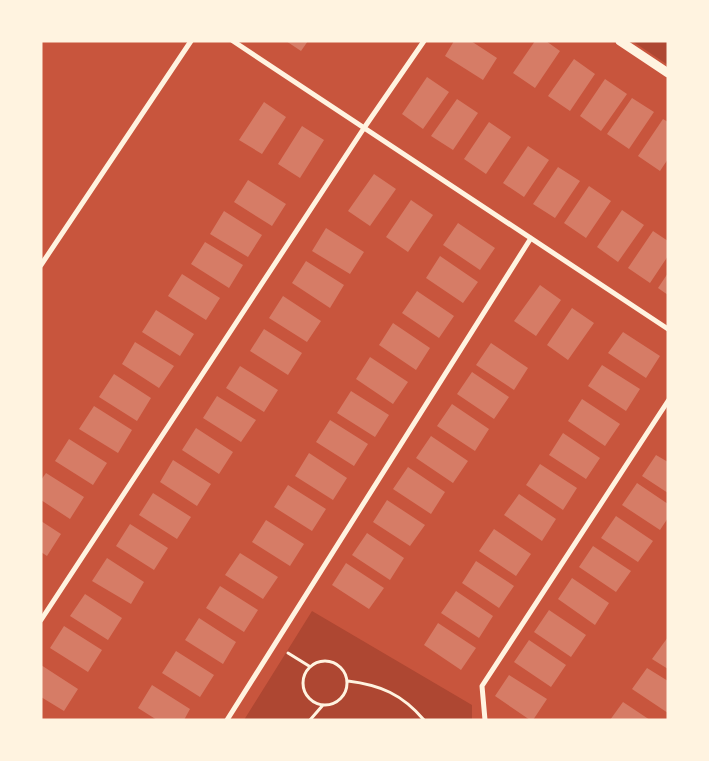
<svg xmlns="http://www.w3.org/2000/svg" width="709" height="761" font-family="Manrope,sans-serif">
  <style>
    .green { fill: #ae4732 }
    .building { fill: #d67c66 }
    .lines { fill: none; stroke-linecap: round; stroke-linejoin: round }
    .path { stroke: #fff3e0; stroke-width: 3 }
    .minor { stroke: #fff3e0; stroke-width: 5 }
    .tertiary { stroke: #fff3e0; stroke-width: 9 }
  </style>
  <rect width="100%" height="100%" fill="#c8553d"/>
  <!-- green -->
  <path class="green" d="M632,41H668V65Z
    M312,611L472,705V720H244Z"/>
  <!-- building -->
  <path class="building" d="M286,41H308L301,51Z
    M454,41H471L497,58L483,80L445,56Z
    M535,41H546L560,51L535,88L513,73Z
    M574,59L595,74L570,111L548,96Z
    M427,77L449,92L423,129L402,114Z
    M605,79L627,94L601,131L580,116Z
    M632,98L654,112L629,149L607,134Z
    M457,99L478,113L453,150L431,136Z
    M264,102L286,117L262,154L239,140Z
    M663,119L668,122V159L660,171L638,156Z
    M489,122L511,137L486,174L464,159Z
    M302,126L324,140L300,178L278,164Z
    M528,146L549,160L524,197L503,183Z
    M558,167L580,181L555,218L533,204Z
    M374,174L396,189L370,226L348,211Z
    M248,180L286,204L272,226L234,202Z
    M589,186L611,201L586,238L564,223Z
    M411,200L433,215L408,252L386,237Z
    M622,210L644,225L618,262L597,247Z
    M224,211L262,235L248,257L210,234Z
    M458,223L495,248L480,270L443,245Z
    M326,228L364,252L350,274L312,251Z
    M653,231L668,241V256L650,283L628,268Z
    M205,242L243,265L229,288L191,264Z
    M440,256L478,282L463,303L426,278Z
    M306,261L344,285L330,308L292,283Z
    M668,273V295L658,288Z
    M182,274L220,298L206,320L168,296Z
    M540,285L561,300L536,336L514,321Z
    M417,291L454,316L439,338L402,313Z
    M283,296L321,321L307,342L269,318Z
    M572,308L594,323L568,360L547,345Z
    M156,310L194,334L180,356L142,332Z
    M393,323L430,348L416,370L379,345Z
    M264,329L302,353L288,375L250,351Z
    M623,332L660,356L646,378L608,353Z
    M135,342L174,366L159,388L122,364Z
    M491,343L528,368L514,390L476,365Z
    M370,357L408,382L393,404L356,379Z
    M602,365L640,389L626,411L588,386Z
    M240,366L278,390L264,412L226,388Z
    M472,372L509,397L494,419L457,394Z
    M114,374L151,398L137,421L99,397Z
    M351,391L389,415L375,437L337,413Z
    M217,396L256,420L241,442L203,418Z
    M582,399L620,424L605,446L568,421Z
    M452,404L489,429L475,451L437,426Z
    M94,406L132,430L118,453L79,429Z
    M330,420L368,444L354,466L316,442Z
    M196,428L233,452L219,474L182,450Z
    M563,433L600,458L586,479L549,455Z
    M431,436L468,461L453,483L416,458Z
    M69,439L107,463L93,485L55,461Z
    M309,453L347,478L333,500L295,476Z
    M656,455L668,462V493L642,476Z
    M173,460L211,484L197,506L160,482Z
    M540,464L577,488L563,510L526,485Z
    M408,467L445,492L431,514L393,489Z
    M46,473L84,497L70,519L41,500V480Z
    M637,483L668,504V518L660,530L622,505Z
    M288,485L326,509L312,531L274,507Z
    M153,493L191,517L177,539L139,515Z
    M519,494L556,519L542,541L504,515Z
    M387,500L425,525L410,546L373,522Z
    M616,516L653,541L638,562L601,538Z
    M266,520L304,544L290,566L252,542Z
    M41,521L61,534L47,556L41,552Z
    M130,524L168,548L154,570L116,546Z
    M494,529L531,554L516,576L479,551Z
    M367,533L404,558L390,580L352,555Z
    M593,546L631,571L616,592L579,567Z
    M240,553L278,577L263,599L225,575Z
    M107,558L144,582L131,604L92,581Z
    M476,561L514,586L499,608L462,583Z
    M346,563L384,588L369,609L332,585Z
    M572,578L609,603L595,625L558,599Z
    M220,586L258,610L244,632L206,608Z
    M456,591L493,616L479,638L441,613Z
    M85,594L122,618L108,640L70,616Z
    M549,610L586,635L571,657L534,632Z
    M199,618L236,642L223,664L185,640Z
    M438,623L476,648L461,670L424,645Z
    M64,626L102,650L88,672L50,648Z
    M668,637V669L652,659Z
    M529,640L566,665L551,687L514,662Z
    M176,651L214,675L200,697L162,673Z
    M41,665L78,689L64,711L41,697Z
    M647,668L668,681V713L632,689Z
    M509,675L547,699L533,720H530L495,696Z
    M152,685L190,709L184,720H157L138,708Z
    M623,702L650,720H610Z"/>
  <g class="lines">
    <!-- path -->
    <path class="path" d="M288,653L309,666
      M303 683a22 22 0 1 1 44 0a22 22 0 1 1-44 0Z
      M348,681C380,685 402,694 424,720
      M310,720L323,705"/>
    <!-- minor -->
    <path class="minor" d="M233,41L668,329
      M41,265L191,41
      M41,620L364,128L424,41
      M227,720L531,238
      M485,720L482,686L668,401"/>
    <!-- tertiary -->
    <path class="tertiary" d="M620,41L668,73"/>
  </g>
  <!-- border -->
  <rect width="709" height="761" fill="none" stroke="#fff3e0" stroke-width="85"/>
</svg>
